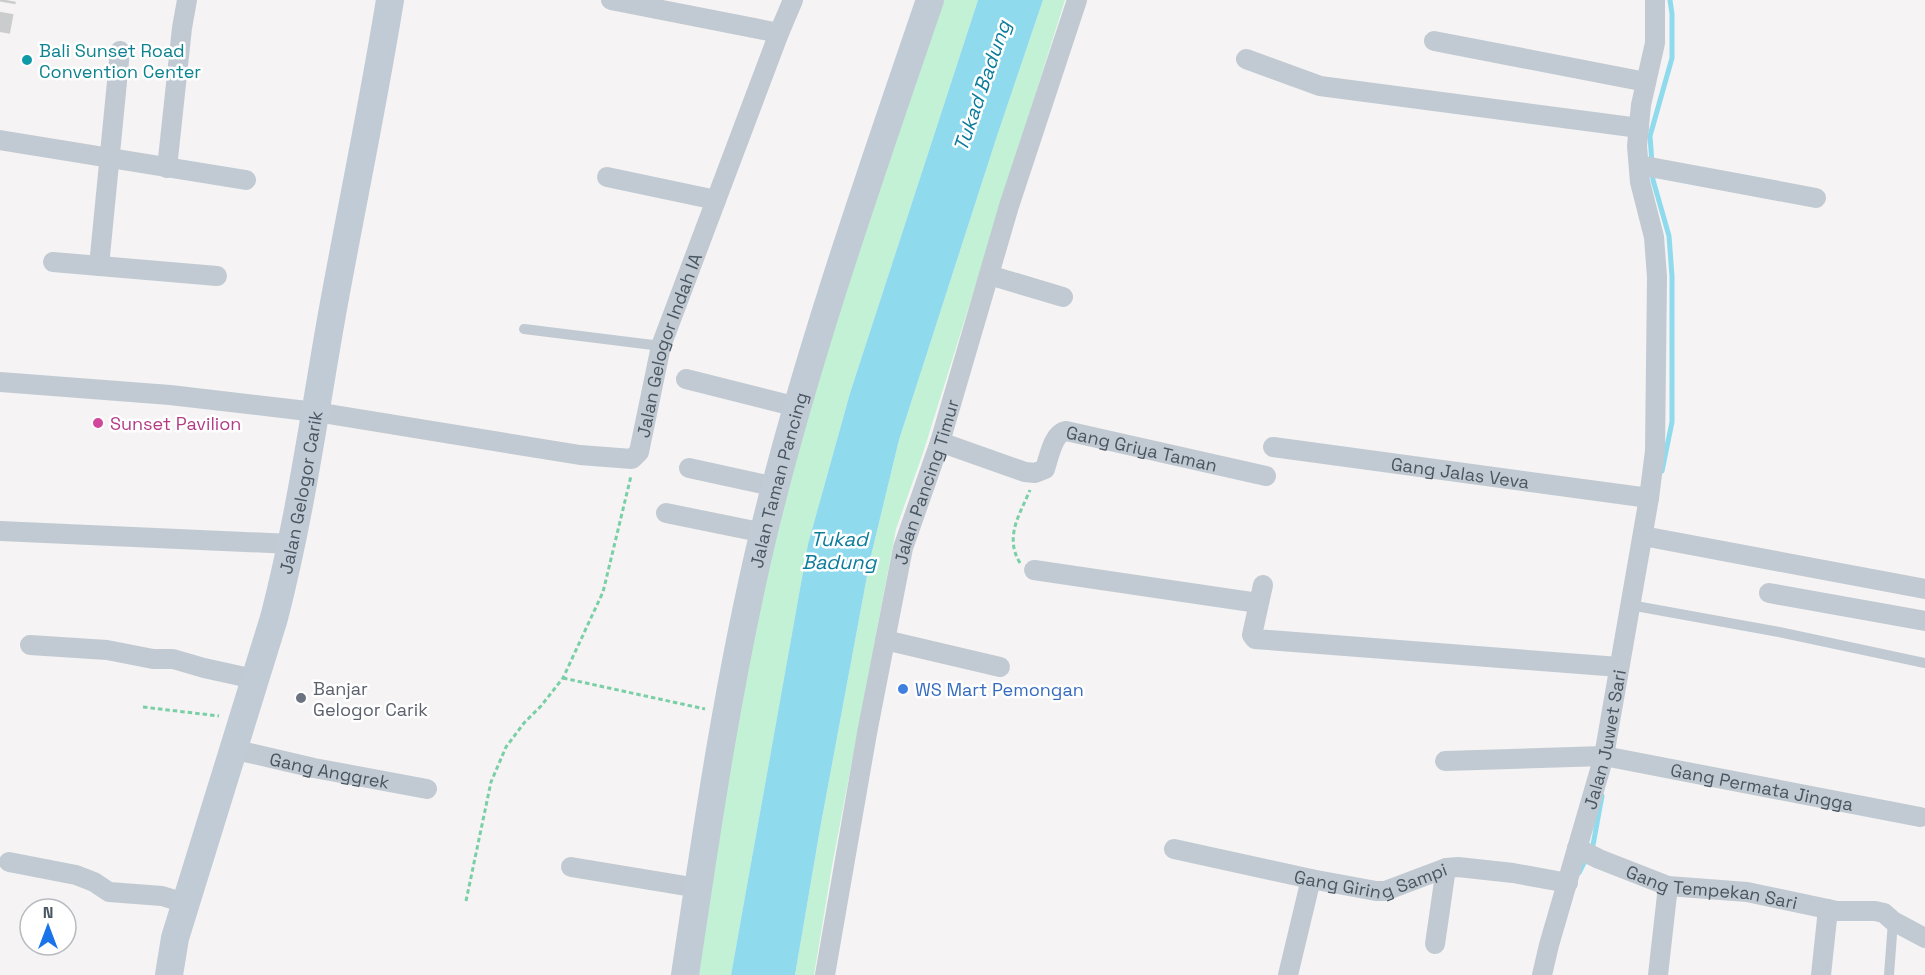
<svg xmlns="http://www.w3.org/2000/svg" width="1925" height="975" font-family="'Space Grotesk',sans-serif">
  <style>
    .green { fill: #c3f1d5 }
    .water { fill: #90daee }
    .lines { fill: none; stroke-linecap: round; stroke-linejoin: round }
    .stream { stroke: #90daee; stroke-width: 5 }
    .street-tunnel { stroke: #caccce; stroke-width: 20; stroke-dasharray: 20 10; stroke-linecap: butt }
    .path { stroke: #7ad0a6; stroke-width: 3; stroke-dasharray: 4.5 3; stroke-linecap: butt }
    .lane { stroke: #c1cad2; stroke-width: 10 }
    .street { stroke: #c1cad2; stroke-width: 20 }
    .secondary { stroke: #c1cbd6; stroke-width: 28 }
    .culture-dot { fill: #0f9aa8; stroke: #fff; stroke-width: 2 }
    .hotel-dot { fill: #d1479c; stroke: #fff; stroke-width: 2 }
    .shop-dot { fill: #3f7fe0; stroke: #fff; stroke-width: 2 }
    .worship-dot { fill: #6b7280; stroke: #fff; stroke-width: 2 }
    .labels { text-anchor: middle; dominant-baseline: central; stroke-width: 5; stroke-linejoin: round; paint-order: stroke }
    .culture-label { font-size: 18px; fill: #0d838f; stroke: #fff; text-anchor: start }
    .street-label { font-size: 18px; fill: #4a5661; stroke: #fff }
    .hotel-label { font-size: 18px; fill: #b23c85; stroke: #fff; text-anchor: start }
    .worship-label { font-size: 18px; fill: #5b616d; stroke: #fff; text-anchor: start }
    .shop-label { font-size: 18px; fill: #366cbe; stroke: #fff; text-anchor: start }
    .water-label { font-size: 20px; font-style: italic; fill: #0c7c9b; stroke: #fff }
  </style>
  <rect width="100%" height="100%" fill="#f5f3f3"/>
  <!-- green -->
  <path class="green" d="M944,0H978L850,393L808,544L731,975H695L751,646L783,489L879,176Z
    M1043,0H1065L923,453L896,529L832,866L814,975H795L820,829L870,560L899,440L997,136Z"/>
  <!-- water -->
  <path class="water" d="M978,0H1043L997,136L899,440L870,560L820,829L795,975H731L808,544L850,393Z"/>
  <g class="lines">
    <!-- stream -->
    <path class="stream" d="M1652,163L1650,136L1672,58V14L1670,0
      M1652,172L1653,180L1669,236L1672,276V422L1662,471
      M1579,873L1593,845L1602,796"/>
    <!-- street-tunnel -->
    <path class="street-tunnel" d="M0,32L6,0"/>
    <!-- path -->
    <path class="path" d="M1020,563C1004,537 1020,514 1030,490
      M563,678L705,709
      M143,707L219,716
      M466,901L491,782L506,747L524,723L541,706L563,678L603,592L631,476"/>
    <!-- lane -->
    <path class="lane" d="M524,329L661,346
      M1630,605L1779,632L1925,663
      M1889,975L1893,921"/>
    <!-- street -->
    <g class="street">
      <path d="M611,0L779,33"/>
      <path d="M1434,41L1646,82"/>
      <path d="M1246,59L1320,86L1639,128"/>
      <path d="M0,140L246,180"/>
      <path d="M1639,165L1816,198"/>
      <path d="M167,168L182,28L187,0"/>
      <path d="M607,177L716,200"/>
      <path d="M53,262L217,276"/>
      <path d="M99,266L120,51"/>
      <path d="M989,275L1063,297"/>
      <path d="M686,379L797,407"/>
      <path id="s1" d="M0,382L170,395L316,412L580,455L632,459L639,452L661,346L779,33L793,0"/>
      <path id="s2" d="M940,442L1025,472L1035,473L1045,469C1049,457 1053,433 1066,431L1266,476"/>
      <path id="s3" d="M1273,447L1649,498"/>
      <path d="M689,468L776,487"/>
      <path d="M666,513L764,533"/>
      <path d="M0,531L292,544"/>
      <path d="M1643,536L1925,589"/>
      <path d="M1034,570L1258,603"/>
      <path d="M1263,585L1252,635L1255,639L1619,667"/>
      <path d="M1769,593L1925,621"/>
      <path d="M885,640L1000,667"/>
      <path d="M30,645L107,650L153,659H173L204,668L254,679"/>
      <path id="s4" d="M232,749L314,768L427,789"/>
      <path id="s5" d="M1445,761L1604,756L1920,817"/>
      <path id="s6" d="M1577,848L1599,859L1668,886L1747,892L1837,911H1875L1884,913L1893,921L1925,938"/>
      <path id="s7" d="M1174,849L1311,879L1376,891H1385L1446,868L1458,867L1513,873L1568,883"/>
      <path d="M9,862L76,875L94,882L109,892L162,896L185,903"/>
      <path d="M571,867L698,888"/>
      <path d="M1435,944L1446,868"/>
      <path id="s8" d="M825,975L867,733L903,548L940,442L1009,206L1077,0"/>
      <path d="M1288,975L1311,879"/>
      <path id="s9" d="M1542,975L1549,945L1604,756L1649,498L1655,451L1657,277L1654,237L1640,182L1637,146L1641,105L1655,43V0"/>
      <path d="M1658,975L1668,886"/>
      <path d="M1821,975L1828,909"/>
    </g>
    <!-- secondary -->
    <g class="secondary">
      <path id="s10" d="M169,975L175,938L274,618C300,518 314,416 332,314C351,209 373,105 390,0"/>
      <path id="s11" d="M685,975C707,827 729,677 764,531C808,351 870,176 930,0"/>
    </g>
  </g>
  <!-- markers -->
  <circle class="culture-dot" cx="27" cy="60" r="6"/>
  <circle class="hotel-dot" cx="98" cy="423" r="6"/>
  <circle class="shop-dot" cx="903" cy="689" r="6"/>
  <circle class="worship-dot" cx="301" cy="698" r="6"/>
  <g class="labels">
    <!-- culture labels -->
    <g class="culture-label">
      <text x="39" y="50">Bali Sunset Road<tspan x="39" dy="21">Convention Center</tspan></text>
    </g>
    <!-- street labels -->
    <g class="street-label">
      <text stroke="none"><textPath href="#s1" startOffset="758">Jalan Gelogor Indah IA</textPath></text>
      <text stroke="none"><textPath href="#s2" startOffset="234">Gang Griya Taman</textPath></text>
      <text stroke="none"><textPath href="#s3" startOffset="189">Gang Jalas Veva</textPath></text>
      <text stroke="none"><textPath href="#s11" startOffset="504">Jalan Taman Pancing</textPath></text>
      <text stroke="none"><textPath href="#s8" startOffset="504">Jalan Pancing Timur</textPath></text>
      <text stroke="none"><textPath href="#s10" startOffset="501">Jalan Gelogor Carik</textPath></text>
      <text stroke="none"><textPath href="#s9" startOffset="244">Jalan Juwet Sari</textPath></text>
      <text stroke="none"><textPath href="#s4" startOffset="100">Gang Anggrek</textPath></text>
      <text stroke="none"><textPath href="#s5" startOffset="320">Gang Permata Jingga</textPath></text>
      <text stroke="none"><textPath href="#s7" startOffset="202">Gang Giring Sampi</textPath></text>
      <text stroke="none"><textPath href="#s6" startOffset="142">Gang Tempekan Sari</textPath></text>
    </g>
    <!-- hotel labels -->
    <g class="hotel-label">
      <text x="110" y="423">Sunset Pavilion</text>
    </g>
    <!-- worship labels -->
    <g class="worship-label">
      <text x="313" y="688">Banjar<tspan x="313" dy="21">Gelogor Carik</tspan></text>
    </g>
    <!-- shop labels -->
    <g class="shop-label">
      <text x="915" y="689">WS Mart Pemongan</text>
    </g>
    <!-- water labels -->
    <g class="water-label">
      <text transform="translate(982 86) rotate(-71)">Tukad Badung</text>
      <text x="839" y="539">Tukad<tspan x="839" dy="23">Badung</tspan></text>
    </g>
  </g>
  <!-- north arrow -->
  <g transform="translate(48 927)"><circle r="28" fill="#ffffff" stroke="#b7bbc0" stroke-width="1.5"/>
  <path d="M0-4.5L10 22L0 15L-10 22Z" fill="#1a73e8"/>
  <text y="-9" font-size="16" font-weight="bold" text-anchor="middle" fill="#4a5661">N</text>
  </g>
</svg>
